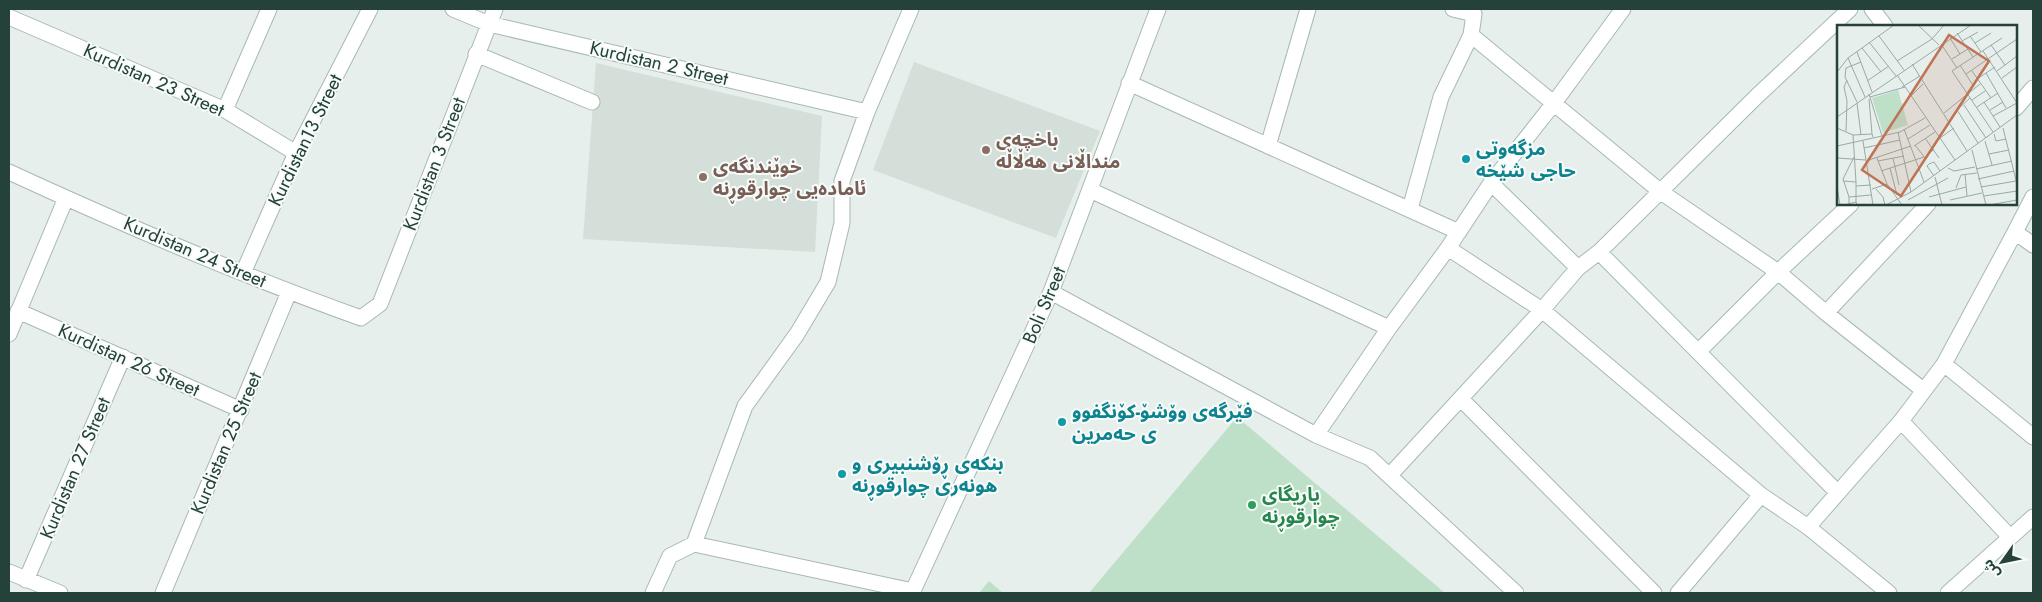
<svg xmlns="http://www.w3.org/2000/svg" width="2042" height="602" font-family="Jost,'Noto Sans Arabic',sans-serif">
  <style>
    .built { fill: #d4dfda }
    .grass { fill: #bfe0c8 }
    .lines { fill: none; stroke-linecap: round; stroke-linejoin: round }
    .minor-casing { stroke: #a8b8b2; stroke-width: 17 }
    .minor { stroke: #fff; stroke-width: 15 }
    .education-dot { fill: #8d6e63; stroke: #f7fbf9; stroke-width: 2 }
    .culture-dot { fill: #0f9aa8; stroke: #f7fbf9; stroke-width: 2 }
    .leisure-dot { fill: #2e9e5b; stroke: #f7fbf9; stroke-width: 2 }
    .labels { text-anchor: middle; dominant-baseline: central; stroke-width: 4; stroke-linejoin: round; paint-order: stroke }
    .street-label { font-size: 19px; fill: #24423a; stroke: #f7fbf9 }
    .education-label { font-size: 19px; font-weight: bold; fill: #785e54; stroke: #f7fbf9; text-anchor: start }
    .culture-label { font-size: 19px; font-weight: bold; fill: #0d838f; stroke: #f7fbf9; text-anchor: start }
    .leisure-label { font-size: 19px; font-weight: bold; fill: #27864d; stroke: #f7fbf9; text-anchor: start }
    .inset-road { fill: none; stroke: #98aaa4; stroke-width: 1 }
    .view { fill: #c07456; fill-opacity: 0.15; stroke: #c07456; stroke-width: 2.5 }
    .inset-edge { fill: none; stroke: #24423a; stroke-width: 2.5 }
  </style>
  <rect width="100%" height="100%" fill="#e6efeb"/>
  <!-- built -->
  <path class="built" d="M914,62L1100,131L1056,238L873,170Z
    M596,63L822,116L815,252L583,239Z"/>
  <!-- grass -->
  <path class="grass" d="M1237,417L1445,593H1089Z
    M989,581L1003,593H979Z"/>
  <g class="lines">
    <defs>
      <path id="minor" d="M453,9L489,24L867,112
        M1872,9L1885,26
        M9,17L225,110L296,153
        M1471,35L1661,192L1778,272L1826,313L1923,390
        M476,54L592,102
        M1129,83L1459,232
        M2016,108L2033,88
        M225,110L269,9
        M1268,146L1308,9
        M9,172C124,225 241,275 361,318L380,304L495,9
        M1491,183L1578,268
        M1090,190L1389,328
        M2033,197L2015,232L2033,245
        M1410,209L1441,97L1471,35L1474,14L1453,9
        M1448,248L1542,310L1761,495L1808,527L1889,593
        M1599,252L1837,492
        M243,273L296,153L370,9
        M1051,292L1316,435L1370,458L1516,593
        M18,311L241,410
        M1826,313L1928,204
        M9,334L66,198
        M1698,352L1778,272L1851,204
        M1944,364L2033,437
        M1461,399L1654,593
        M1901,421L2010,537
        M1316,435L1389,328L1448,248L1491,183L1554,103L1623,9
        M1390,475L1542,310L1578,268L1599,252L1757,96L1850,9
        M1808,527L1901,421L1944,364L2015,232
        M694,544L745,406L797,334L828,282L842,223V181L867,112L911,9
        M9,572L60,593
        M26,580L123,357
        M163,593L289,292
        M653,593L670,556L694,544L913,591
        M912,593L1051,292L1158,9
        M1678,593L1761,495
        M1948,593L2033,517"/>
    </defs>
    <!-- minor casing -->
    <use href="#minor" class="minor-casing"/>
    <!-- minor -->
    <use href="#minor" class="minor"/>
  </g>
  <!-- markers -->
  <g class="education-dot">
    <circle cx="986" cy="150" r="5"/>
    <circle cx="703" cy="177" r="5"/>
  </g>
  <g class="culture-dot">
    <circle cx="1466" cy="159" r="5"/>
    <circle cx="1062" cy="422" r="5"/>
    <circle cx="842" cy="474" r="5"/>
  </g>
  <circle class="leisure-dot" cx="1252" cy="505" r="5"/>
  <g class="labels">
    <!-- street labels -->
    <g class="street-label">
      <text transform="translate(659 63) rotate(13)">Kurdistan 2 Street</text>
      <text transform="translate(154 80) rotate(24)">Kurdistan 23 Street</text>
      <text transform="translate(305 140) rotate(-64)">Kurdistan13 Street</text>
      <text transform="translate(434 164) rotate(-69)">Kurdistan 3 Street</text>
      <text transform="translate(195 252) rotate(23)">Kurdistan 24 Street</text>
      <text transform="translate(1044 305) rotate(-67)">Boli Street</text>
      <text transform="translate(129 360) rotate(24)">Kurdistan 26 Street</text>
      <text transform="translate(226 443) rotate(-67)">Kurdistan 25 Street</text>
      <text transform="translate(75 468) rotate(-67)">Kurdistan 27 Street</text>
    </g>
    <!-- education labels -->
    <g class="education-label">
      <text x="996" y="139">باخچەی<tspan x="996" dy="22">منداڵانی هەڵاڵە</tspan></text>
      <text x="713" y="166">خوێندنگەی<tspan x="713" dy="22">ئامادەیی چوارقوڕنە</tspan></text>
    </g>
    <!-- culture labels -->
    <g class="culture-label">
      <text x="1476" y="148">مزگەوتی<tspan x="1476" dy="22">حاجی شێخە</tspan></text>
      <text x="1072" y="411">فێرگەی وۆشۆ-کۆنگفوو<tspan x="1072" dy="22">ی حەمرین</tspan></text>
      <text x="852" y="463">بنکەی ڕۆشنبیری و<tspan x="852" dy="22">هونەری چوارقوڕنە</tspan></text>
    </g>
    <!-- leisure labels -->
    <g class="leisure-label">
      <text x="1262" y="494">یاریگای<tspan x="1262" dy="22">چوارقوڕنە</tspan></text>
    </g>
  </g>
  <!-- overview -->
  <g transform="translate(1837 25)">
    <rect width="180" height="180" fill="#e6efeb"/>
    <path d="M61,65L71,100L46,108L35,73Z" fill="#bfe0c8"/>
    <path class="inset-road" d="M81,0L102,20M120,8L136,32M42,11L67,45M133,11L144,27M113,13L123,29M125,16L141,7M32,17L59,51M138,18L154,8M104,19L120,43M154,20L168,40M25,23L44,47M146,26L180,78M20,27L35,67M11,33L28,72M115,34L131,24M60,36L95,14L107,0M75,39L130,126M123,40L137,62M135,46L154,73M160,46L180,31M0,47L11,33L57,0M149,48L169,83M129,49L180,14M60,50L118,135M165,53L180,42M140,54L158,42M30,56L52,41M65,62L83,51M32,69L45,111M74,71L86,59M33,72L68,62M133,73L120,85L141,118M32,74L35,109M135,75L148,66M20,77L8,52L9,43L24,37M147,77L163,102M20,78L24,110M127,80L149,113M140,82L161,68M153,85L166,77M107,88L143,59M156,91L180,78M0,92L134,0M0,103L16,110L19,157M166,103L180,159M67,104L87,157M9,106L10,76L7,62L10,55M61,107L74,167M156,107L115,46L165,13M157,109L159,116L169,114M16,110L35,109L36,112M88,113L102,133M103,113L117,103M71,114L93,100M26,116L36,180M148,116L155,140M78,120L88,133L97,124M0,121L63,107L88,93M77,121L98,107M27,123L63,115M135,125L149,180M152,129L172,125M0,133L29,135M40,133L50,159M56,133L62,160M29,136L74,121M41,136L67,131M53,143L60,170M111,143L117,146L138,142M139,144L175,136M44,146L87,132M128,149L130,171M97,151L90,141L92,139L97,137L103,146M98,152L105,180M141,154L177,146M6,156L19,157V177M19,161L34,160M0,162L3,180M144,162L179,156M119,163L124,150L140,148M35,164L50,159L65,180M39,164L46,172L48,180M147,171L180,166M12,172L6,154L17,132M92,172L129,162M71,175L111,153M113,175L145,168M7,180L19,177L20,180M12,180V172L34,170M49,180L74,167L180,90M152,180L180,175"/>
    <path class="view" d="M112,10L152,36L64,171L25,145Z"/>
    <rect width="180" height="180" class="inset-edge"/>
  </g>
  <!-- border -->
  <rect width="2042" height="602" fill="none" stroke="#24423a" stroke-width="20"/>
  <!-- north arrow -->
  <g transform="translate(2002 562) rotate(237)" stroke="#f7fbf9" stroke-width="4" paint-order="stroke">
  <path d="M0-4L9 19L0 12L-9 19Z" fill="#24423a"/>
  <text y="-8" font-size="14" font-weight="bold" text-anchor="middle" fill="#24423a">ش</text>
  </g>
</svg>
